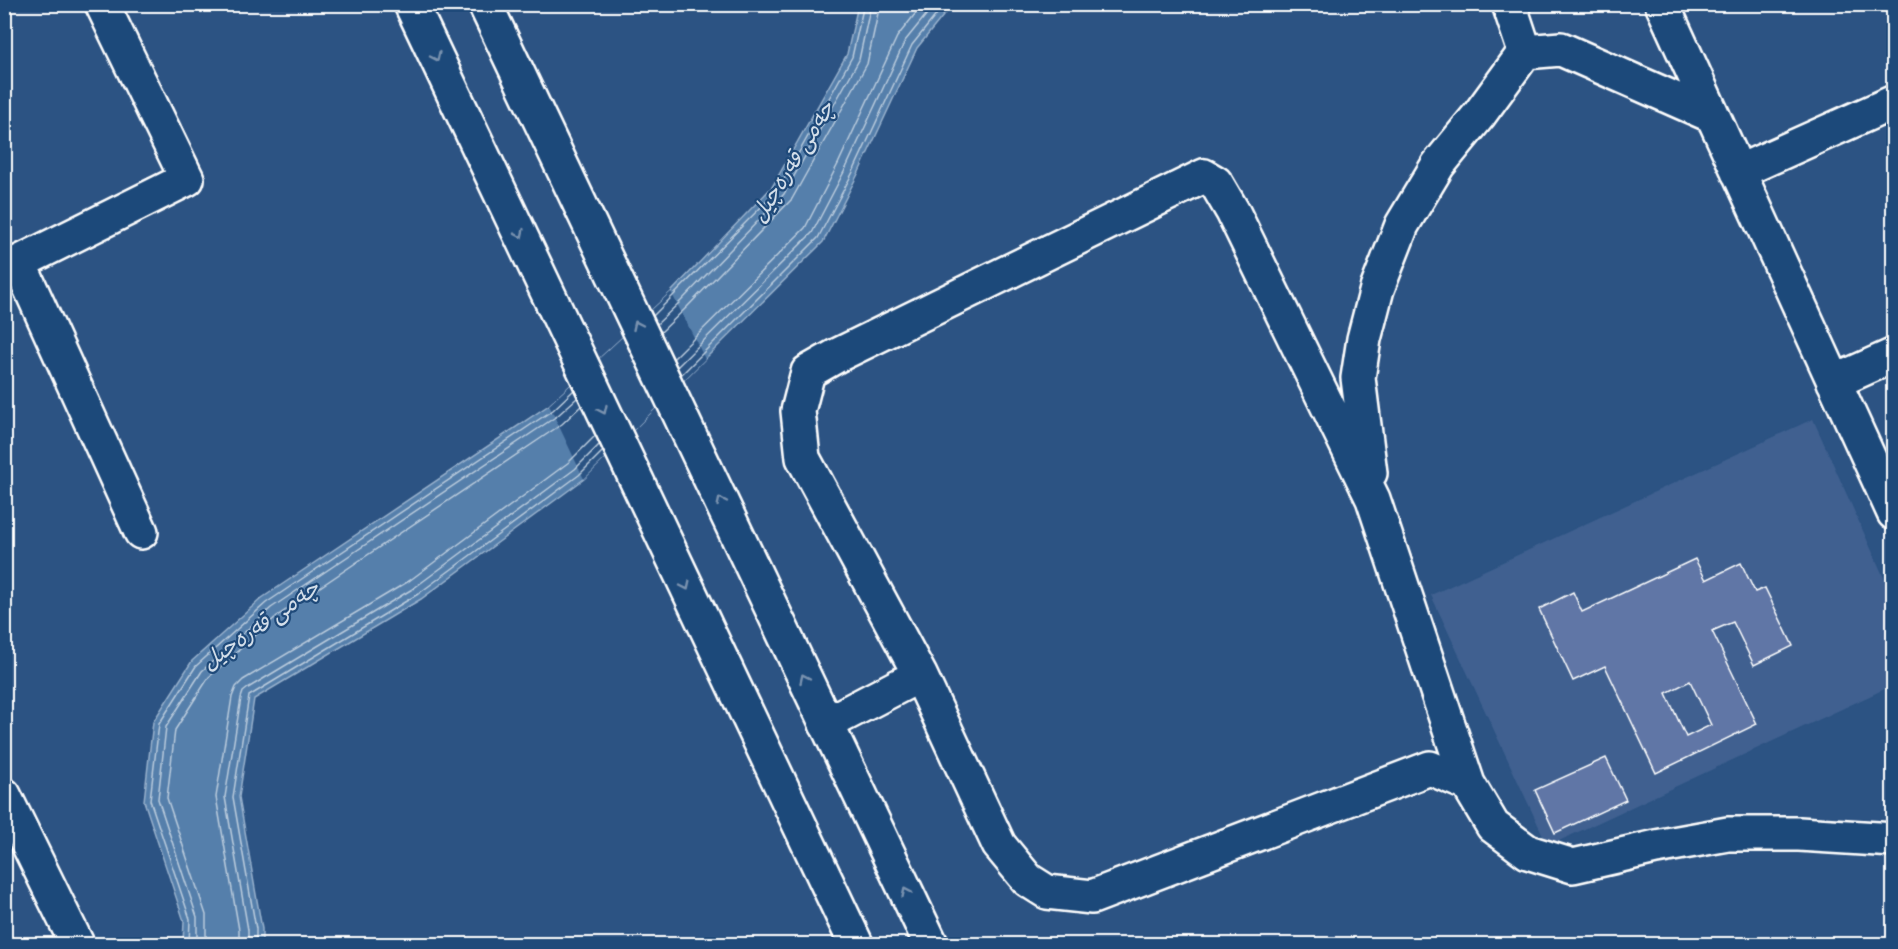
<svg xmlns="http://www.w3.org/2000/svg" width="1898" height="949" font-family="Dekko,'Playpen Sans Arabic',sans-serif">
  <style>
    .built { fill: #406190 }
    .water { fill: #557fab; stroke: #99b2cd; stroke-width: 1.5 }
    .pier { fill: #2c5383 }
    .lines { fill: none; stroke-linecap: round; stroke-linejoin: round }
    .shore { stroke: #bcd; stroke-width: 1.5 }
    .building { fill: #6076a6; stroke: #fff; stroke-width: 1.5; fill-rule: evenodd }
    .minor-casing { stroke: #fff; stroke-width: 38 }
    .major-casing { stroke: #fff; stroke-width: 38 }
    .minor { stroke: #1f4a7a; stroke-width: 33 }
    .major { stroke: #1f4a7a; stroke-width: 33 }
    .oneway { stroke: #7992af }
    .labels { text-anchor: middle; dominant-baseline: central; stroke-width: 4.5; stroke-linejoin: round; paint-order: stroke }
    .water-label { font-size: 22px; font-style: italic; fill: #d4dfea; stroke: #1f4a7a }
  </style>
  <rect width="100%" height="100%" fill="#2c5383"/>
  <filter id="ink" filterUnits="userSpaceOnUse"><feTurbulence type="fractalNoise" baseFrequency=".0167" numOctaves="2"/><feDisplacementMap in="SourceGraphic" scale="12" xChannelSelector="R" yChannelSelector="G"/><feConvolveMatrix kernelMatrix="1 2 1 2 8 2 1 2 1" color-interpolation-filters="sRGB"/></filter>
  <g filter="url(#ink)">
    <!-- built -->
    <path class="built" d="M1813,419L1893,598V685L1548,846L1431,595Z"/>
    <!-- water -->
    <path class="water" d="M858,5H952L917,48L858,174L823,242L584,479L421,599L254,699L239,797L262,929V944H183L184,921L144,801L153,722L192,661L262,598L549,405L671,292L772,187L847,54Z"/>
    <!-- pier -->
    <path class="pier" d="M671,292L705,359L584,479L549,405Z"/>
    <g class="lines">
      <!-- shore -->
      <path class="shore" d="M653,316L778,190L852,57L864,4
        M657,324L681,301L784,194L859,60L871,4
        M661,332L687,307L792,199L867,64L880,4
        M673,359L805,228L838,164L897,37L923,4
        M677,367L812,233L846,168L905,41L935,4
        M681,375L818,238L853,172L912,45L945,4
        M189,944L190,919L150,800L159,724L196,666L266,603L553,410L574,390
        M197,944V917L158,799L166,727L202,671L271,608L557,416L577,398
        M206,944V915L167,798L175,730L209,677L277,616L562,424L581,406
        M239,944V930L216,797L232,697L236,687L243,680L409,581L569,462L595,436
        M248,944V930L225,797L241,698L243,692L248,688L414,588L575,469L600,444
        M256,944V929L233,797L249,696L418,594L579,475L603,451"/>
    </g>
    <!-- building -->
    <path class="building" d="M1695,559L1706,580L1741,563L1755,592L1765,588L1793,646L1754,665L1733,622L1712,631L1757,724L1656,773L1605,666L1573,681L1539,609L1573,592L1582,612ZM1690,681L1711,725L1686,737L1666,693Z
      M1606,758L1626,800L1555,833L1535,790Z"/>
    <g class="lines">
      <defs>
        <path id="minor" d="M1509,4L1525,52
          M1662,4L1894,513
          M1738,172L1894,102
          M19,263L141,532
          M4,270L187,179L102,4
          M1834,382L1894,355
          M1370,473L1358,378L1364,339L1377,289L1402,225L1438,165L1479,115L1525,52L1561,49L1713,116
          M920,675L999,845L1028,880L1047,892L1092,897L1430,768L1468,784L1493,826L1528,852L1573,866L1656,847L1728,834H1799L1894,840
          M826,724L920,675L803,458L798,411L808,372L836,356L1204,176L1216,183L1233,212L1373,499L1468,784
          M4,795L77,944"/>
        <path id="major" d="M411,4L856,944
          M485,4L931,944"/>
      </defs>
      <!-- minor casing -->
      <use href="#minor" class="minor-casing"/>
      <!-- major casing -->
      <use href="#major" class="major-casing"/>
      <!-- minor -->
      <use href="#minor" class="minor"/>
      <!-- major -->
      <use href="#major" class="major"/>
    </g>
    <!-- one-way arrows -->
    <defs><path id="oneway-chevron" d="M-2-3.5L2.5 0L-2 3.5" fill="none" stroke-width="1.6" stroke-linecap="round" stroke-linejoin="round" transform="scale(1.5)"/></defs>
    <g class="oneway">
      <use href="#oneway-chevron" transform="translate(436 57) rotate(65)"/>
      <use href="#oneway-chevron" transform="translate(520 234) rotate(65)"/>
      <use href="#oneway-chevron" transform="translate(637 325) rotate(-115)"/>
      <use href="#oneway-chevron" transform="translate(603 410) rotate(65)"/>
      <use href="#oneway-chevron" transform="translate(721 501) rotate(-115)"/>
      <use href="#oneway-chevron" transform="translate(686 586) rotate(65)"/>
      <use href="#oneway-chevron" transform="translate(804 678) rotate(-115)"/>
      <use href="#oneway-chevron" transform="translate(906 892) rotate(-115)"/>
    </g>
  </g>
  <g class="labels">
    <!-- water labels -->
    <g class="water-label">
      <text transform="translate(795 163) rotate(-58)">چەمی قەرەچیل</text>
      <text transform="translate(262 627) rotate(-35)">چەمی قەرەچیل</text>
    </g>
  </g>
  <!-- margin -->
  <rect width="1898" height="949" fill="none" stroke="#1f4a7a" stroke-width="24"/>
  <rect x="12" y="12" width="1874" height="925" fill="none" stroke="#fff" stroke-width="2" filter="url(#ink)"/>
</svg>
